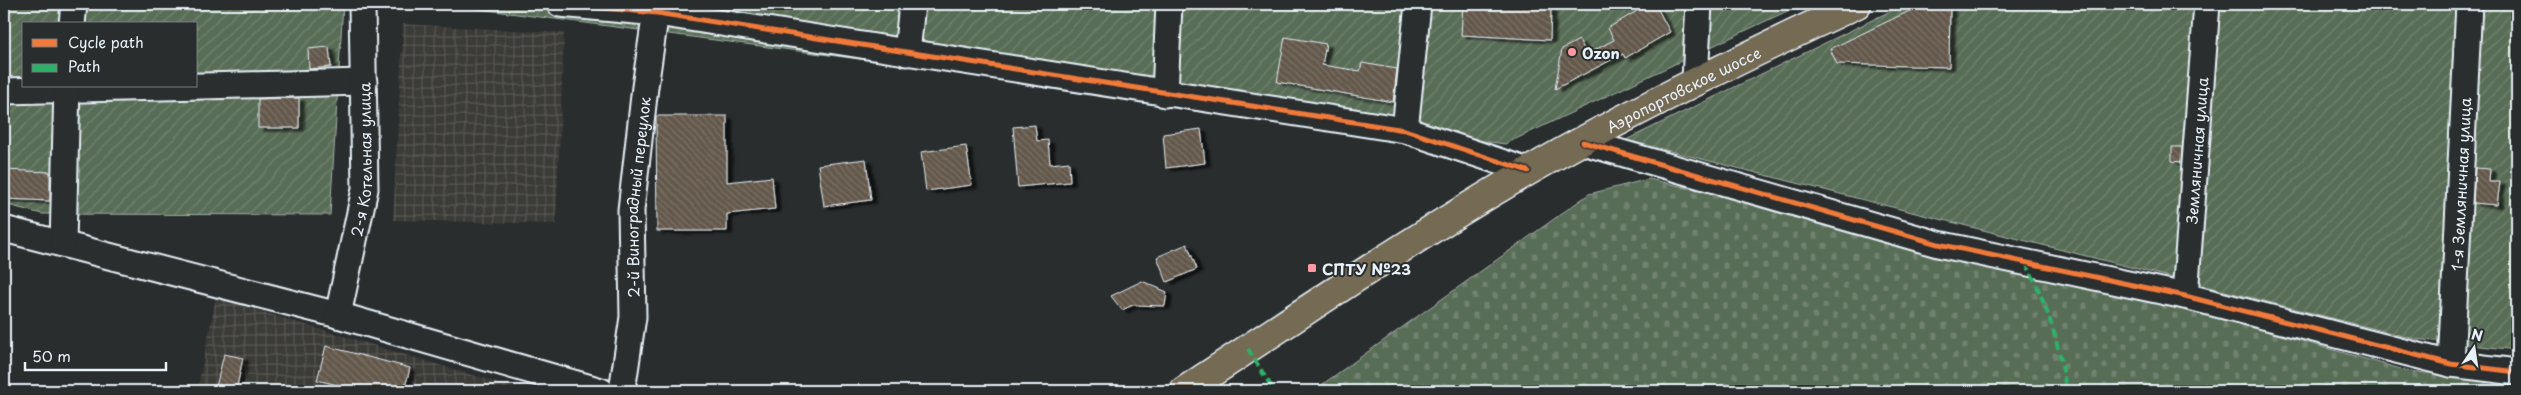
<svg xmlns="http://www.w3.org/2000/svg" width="2521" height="395" font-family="'Playpen Sans',sans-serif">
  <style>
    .industrial { fill: url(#industrial-grid) }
    .cemetery { fill: url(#cemetery-stones); stroke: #a0afa8 }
    .garden { fill: url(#garden-furrows); stroke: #a0afa8; fill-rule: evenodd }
    .building { fill: url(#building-back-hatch); stroke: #e8f1f8; filter: url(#shadow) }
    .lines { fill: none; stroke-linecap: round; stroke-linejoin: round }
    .minor-casing { stroke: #e8f1f8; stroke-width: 29 }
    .major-casing { stroke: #e8f1f8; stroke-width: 31 }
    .minor { stroke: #2a2d2e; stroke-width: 25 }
    .major { stroke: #746b52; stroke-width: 28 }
    .quiet { stroke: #2db169; stroke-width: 4; stroke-dasharray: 8 4; stroke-linecap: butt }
    .cycleway-casing { stroke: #2a2d2e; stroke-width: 8 }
    .cycleway { stroke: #f17a3a; stroke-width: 5 }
    .poi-dot { fill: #ff9aa2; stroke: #2a2d2e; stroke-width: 2 }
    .labels { text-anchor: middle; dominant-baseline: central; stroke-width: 4; stroke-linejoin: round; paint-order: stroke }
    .poi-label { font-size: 15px; font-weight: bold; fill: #e8f1f8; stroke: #2a2d2e; text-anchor: start }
    .street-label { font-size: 15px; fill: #e8f1f8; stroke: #2a2d2e }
  </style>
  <defs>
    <pattern id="industrial-grid" width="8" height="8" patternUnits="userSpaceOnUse" patternTransform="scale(1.25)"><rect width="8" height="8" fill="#3b3a37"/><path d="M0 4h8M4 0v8" fill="none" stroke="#575755"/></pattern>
    <pattern id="cemetery-stones" width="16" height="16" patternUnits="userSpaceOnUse" patternTransform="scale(1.25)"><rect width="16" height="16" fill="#596d57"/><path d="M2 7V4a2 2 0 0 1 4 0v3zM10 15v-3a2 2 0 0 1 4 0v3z" fill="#718270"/></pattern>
    <pattern id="garden-furrows" width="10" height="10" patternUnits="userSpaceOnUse" patternTransform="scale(1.25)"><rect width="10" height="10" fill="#596d57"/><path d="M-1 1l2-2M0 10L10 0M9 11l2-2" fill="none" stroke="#718270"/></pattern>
    <pattern id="building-back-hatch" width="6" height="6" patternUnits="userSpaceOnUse" patternTransform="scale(1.25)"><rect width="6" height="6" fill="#64594b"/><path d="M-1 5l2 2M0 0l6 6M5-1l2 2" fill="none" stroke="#7a7166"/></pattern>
    <filter id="shadow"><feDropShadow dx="5.5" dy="3" stdDeviation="1" flood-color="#0009"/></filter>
  </defs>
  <rect width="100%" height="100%" fill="#2a2d2e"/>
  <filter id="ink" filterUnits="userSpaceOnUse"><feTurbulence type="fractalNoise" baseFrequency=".02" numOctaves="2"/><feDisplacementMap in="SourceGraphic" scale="10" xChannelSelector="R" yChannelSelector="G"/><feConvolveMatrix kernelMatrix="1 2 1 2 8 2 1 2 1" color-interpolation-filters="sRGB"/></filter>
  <g filter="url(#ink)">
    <!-- industrial -->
    <path class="industrial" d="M403,24L564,33L556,224L393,220Z
      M216,298L526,391H197Z"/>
    <!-- cemetery -->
    <path class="cemetery" d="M1649,179L2047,269L2408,371L2517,383V391H1313L1589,194Z"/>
    <!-- garden -->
    <path class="garden" d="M4,4H343L330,215L42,214L4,204ZM24,24H196V86H24Z
      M441,4H1802L1505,144Z
      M1905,4H2517V350L2415,339L1626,140Z"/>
    <!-- building -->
    <path class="building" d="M1463,4L1551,8L1550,40L1461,35Z
      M1649,4H1655L1670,32L1625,58L1623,54L1555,89L1562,49L1579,40L1587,54L1614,40L1608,28Z
      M1924,4H1950L1949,67L1837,64L1830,49Z
      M1285,37L1326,44L1322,65L1360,71L1362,63L1397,69L1393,102L1277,82Z
      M329,47L331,67L309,69L308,49Z
      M299,98V128H258V99Z
      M656,116H727V182L772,177L775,209L727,214V231H657Z
      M1035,125L1037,141L1048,140L1050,164L1069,162L1070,182L1018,187L1013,127Z
      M1201,129L1205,163L1166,168L1163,134Z
      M966,146L972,185L926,191L921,152Z
      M2172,147H2182L2181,162L2172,161Z
      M866,159L871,200L824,206L818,165Z
      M2475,168L2490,169L2489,182H2500L2497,205L2473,203Z
      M4,170L50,172V201L4,199Z
      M1187,244L1197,269L1167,282L1157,257Z
      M1142,281L1167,292L1165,306L1133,305L1122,310L1111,296Z
      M326,346L410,368L404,391H362L317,380Z
      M224,354L243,358L236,391H215Z"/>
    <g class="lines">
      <defs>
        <g id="minor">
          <path d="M560,4L657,13L1405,130L1528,171"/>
          <path d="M72,24L74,4"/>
          <path d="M907,53L912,4"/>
          <path d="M1695,80L1699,4"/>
          <path d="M4,91L364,82"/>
          <path d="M1165,94L1169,4"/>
          <path d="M1405,130L1418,4"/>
          <path d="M1583,142L1938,244L2185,296L2451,364L2517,372"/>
          <path d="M4,229L338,315L601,391"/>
          <path d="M63,244L67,86"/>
          <path id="s1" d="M2185,296L2207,4"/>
          <path id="s2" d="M338,315L365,189L362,4"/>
          <path id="s3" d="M2451,364L2469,4"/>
          <path id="s4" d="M622,391L633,317L631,210L645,87L657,4"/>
        </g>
        <g id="major">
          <path id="s5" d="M1184,391C1293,319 1401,246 1513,180C1624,115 1740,59 1857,4"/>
        </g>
      </defs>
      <!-- minor casing -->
      <use href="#minor" class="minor-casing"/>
      <!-- major casing -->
      <use href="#major" class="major-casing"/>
      <!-- minor -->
      <use href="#minor" class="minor"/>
      <!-- major -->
      <use href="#major" class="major"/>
      <!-- quiet -->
      <path class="quiet" d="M2026,263C2046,302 2061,348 2066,391
        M1248,349L1274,391"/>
      <defs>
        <path id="cycleway" d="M560,4L657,13L1405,130L1528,171
          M1583,142L1938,244L2185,296L2451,364L2517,372"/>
      </defs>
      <!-- cycleway casing -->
      <use href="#cycleway" class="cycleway-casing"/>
      <!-- cycleway -->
      <use href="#cycleway" class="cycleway"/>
    </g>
  </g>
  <!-- markers -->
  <g class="poi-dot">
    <circle cx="1572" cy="52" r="5"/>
    <rect x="1307" y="263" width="10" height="10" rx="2.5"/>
  </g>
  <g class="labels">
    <!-- poi labels -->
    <g class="poi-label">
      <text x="1582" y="52">Ozon</text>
      <text x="1322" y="268">СПТУ №23</text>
    </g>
    <!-- street labels -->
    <g class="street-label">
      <text stroke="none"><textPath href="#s5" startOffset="584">Аэропортовское шоссе</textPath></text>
      <text stroke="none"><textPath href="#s1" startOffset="146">Земляничная улица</textPath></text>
      <text stroke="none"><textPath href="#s2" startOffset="158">2-я Котельная улица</textPath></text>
      <text stroke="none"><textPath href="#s3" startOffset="180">1-я Земляничная улица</textPath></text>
      <text stroke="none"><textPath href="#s4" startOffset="195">2-й Виноградный переулок</textPath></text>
    </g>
  </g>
  <!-- margin -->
  <rect width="2521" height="395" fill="none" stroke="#2a2d2e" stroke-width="20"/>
  <rect x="10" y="10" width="2501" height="375" fill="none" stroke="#e8f1f8" stroke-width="2" filter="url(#ink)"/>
  <!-- legend -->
  <rect x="22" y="22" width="175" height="65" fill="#2a2d2e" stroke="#767b7f"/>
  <rect x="32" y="39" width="25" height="8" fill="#f17a3a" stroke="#767b7f"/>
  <text x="68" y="48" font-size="15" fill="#e8f1f8">Cycle path</text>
  <rect x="32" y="64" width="25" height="8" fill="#2db169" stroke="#767b7f"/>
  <text x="68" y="72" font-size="15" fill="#e8f1f8">Path</text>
  <!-- north arrow -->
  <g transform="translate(2474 348) rotate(13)" stroke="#2a2d2e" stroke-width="4" paint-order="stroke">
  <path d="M0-4L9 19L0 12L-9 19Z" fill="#e8f1f8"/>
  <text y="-8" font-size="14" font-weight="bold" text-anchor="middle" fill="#e8f1f8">N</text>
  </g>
  <!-- scale -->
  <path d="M25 362v8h141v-8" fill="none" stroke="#e8f1f8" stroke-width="2.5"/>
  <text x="32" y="362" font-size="15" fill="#e8f1f8" stroke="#2a2d2e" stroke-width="4" paint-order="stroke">50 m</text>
</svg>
